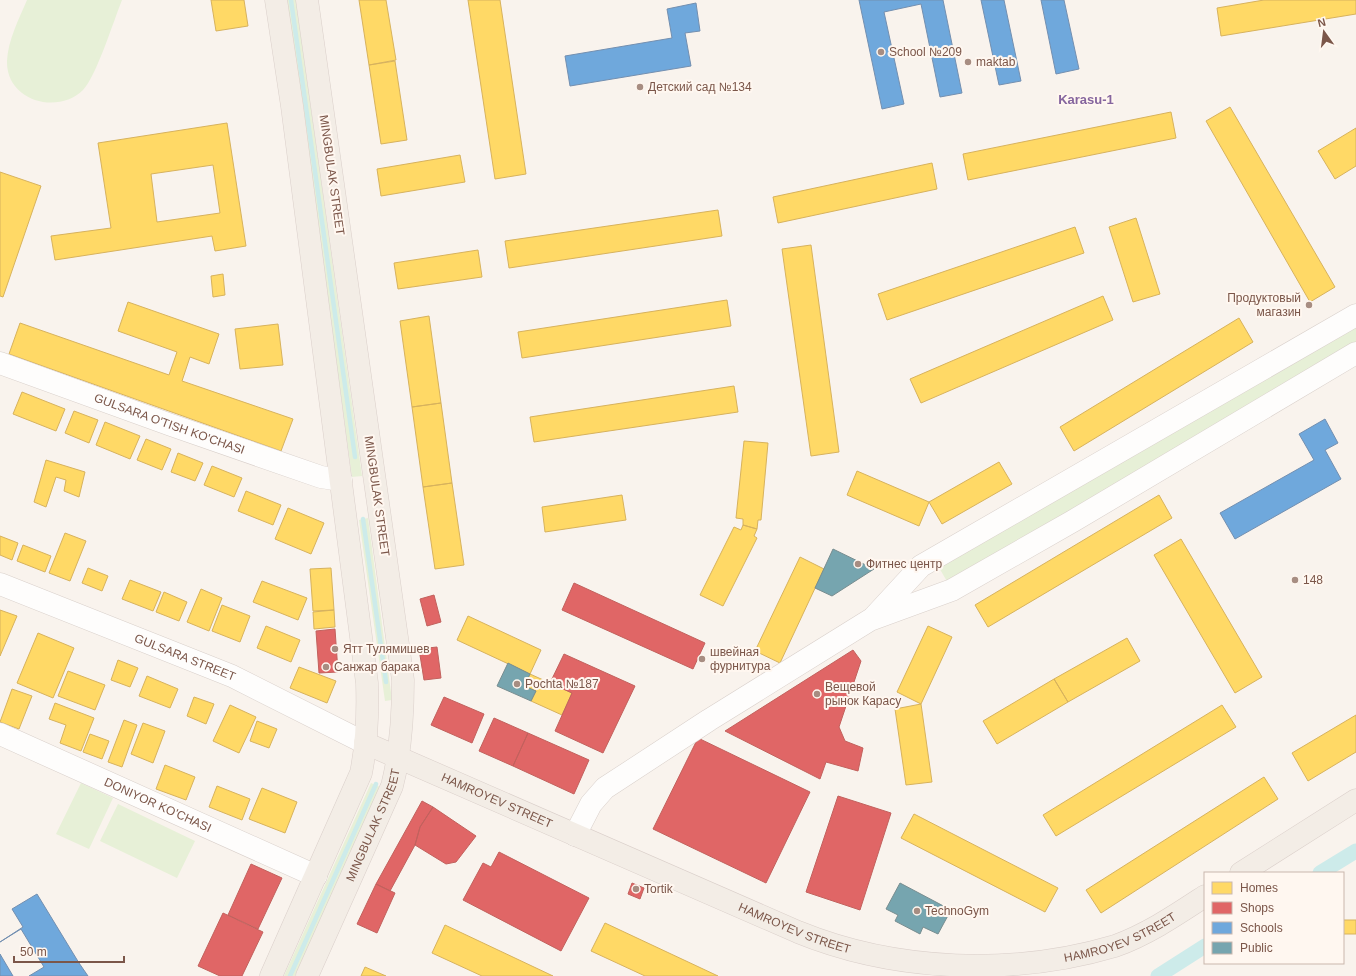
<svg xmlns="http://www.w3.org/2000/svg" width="1356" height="976" font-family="Helvetica,sans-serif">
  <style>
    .green { fill: #e7f0d7 }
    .homes { fill: #ffd966; stroke: #d7b25d; fill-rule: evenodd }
    .shops { fill: #e06666; stroke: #c2615d }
    .schools { fill: #6fa8dc; stroke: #738fb0 }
    .public { fill: #76a5af; stroke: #788d90 }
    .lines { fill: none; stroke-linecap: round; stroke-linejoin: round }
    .stream { stroke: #cdebea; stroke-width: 4.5 }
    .canal { stroke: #cdebea; stroke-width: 15 }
    .minor-casing { stroke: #d9d0cb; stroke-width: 23 }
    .major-casing { stroke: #dacfca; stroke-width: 23 }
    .minor { stroke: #fefdfc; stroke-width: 22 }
    .major { stroke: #f3ede6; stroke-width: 22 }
    .poi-dot { fill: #a78d82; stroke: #fff7f0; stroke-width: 1.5 }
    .labels { text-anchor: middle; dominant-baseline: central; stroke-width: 4; stroke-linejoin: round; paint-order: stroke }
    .poi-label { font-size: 12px; fill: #7b5649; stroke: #fff7f0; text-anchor: start }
    .street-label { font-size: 12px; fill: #7b5649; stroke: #fff7f0 }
    .neighbourhood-label { font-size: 13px; font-weight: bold; fill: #85659e; stroke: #fff7f0 }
  </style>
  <rect width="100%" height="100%" fill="#f9f3ed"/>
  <!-- green -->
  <path class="green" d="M27,0H122C114,20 96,77 83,90C58,115 6,101 7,61C8,40 19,19 27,0Z
    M287,0H296L362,476L352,477Z
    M1356,315V353L952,590L934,559Z
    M368,518L392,700L385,701L359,520Z
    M81,783L113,798L89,849L56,834Z
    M371,783L380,787L295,976H284Z
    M118,804L195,841L177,878L100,841Z"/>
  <!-- homes -->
  <path class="homes" d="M211,0H244L248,26L216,31Z
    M359,0H386L396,60L369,65Z
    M468,0H500L526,174L495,179Z
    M1264,0H1356V14L1221,36L1217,8Z
    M395,61L407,140L381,144L369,65Z
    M1230,107L1335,287L1310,302L1206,121Z
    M1171,112L1176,138L968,180L963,154Z
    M227,123L246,246L215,251L212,236L55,260L51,236L111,228L98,143ZM213,165L220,213L157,222L151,174Z
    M1356,128V166L1335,179L1318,151Z
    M460,155L465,182L381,196L377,169Z
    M932,163L937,189L778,223L773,197Z
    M0,172L41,186L3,297L0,296Z
    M718,210L722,236L509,268L505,241Z
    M1136,218L1160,294L1133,302L1109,227Z
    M1075,227L1084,253L887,320L878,294Z
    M811,245L839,452L811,456L782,249Z
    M478,250L482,277L398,289L394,263Z
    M223,274L225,295L213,297L211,276Z
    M1103,296L1113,320L921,403L910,379Z
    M727,300L731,326L522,358L518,332Z
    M128,302L219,334L209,364L190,357L182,381L293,419L281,451L9,354L20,323L169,375L177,352L118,331Z
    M429,316L441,403L412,407L400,321Z
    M1239,318L1253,342L1074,451L1060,427Z
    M278,324L283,365L240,369L235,329Z
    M734,386L738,412L534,442L530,417Z
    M22,392L65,409L56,431L13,414Z
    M441,403L452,483L423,487L412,407Z
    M74,411L98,420L89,443L65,433Z
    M105,422L140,436L130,459L96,445Z
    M146,439L171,449L162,470L137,460Z
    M744,441L768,443L761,520H758L757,529L743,525V519L736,518Z
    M178,453L203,463L195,481L171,472Z
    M46,460L85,472L79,497L64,491L66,480L56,477L46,507L34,502Z
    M999,462L1012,484L942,524L929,502Z
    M212,466L242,478L234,497L204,485Z
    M857,471L929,502L919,526L847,495Z
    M452,483L464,565L435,569L423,487Z
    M246,491L281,505L273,525L238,511Z
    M622,495L626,520L545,532L542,507Z
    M1159,495L1172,518L988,627L975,605Z
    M288,508L324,523L311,554L275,539Z
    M743,525L757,529L754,536L757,538L723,606L700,595L734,527L741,530Z
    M65,533L86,541L70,581L49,573Z
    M0,536L18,543L12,560L0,555Z
    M1181,539L1262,677L1235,693L1154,555Z
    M23,545L51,556L45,572L17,561Z
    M800,557L824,569L780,663L755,651Z
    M88,568L108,576L102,591L82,583Z
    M331,568L334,610L313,611L310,569Z
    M130,580L161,592L153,611L122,599Z
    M262,581L307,598L298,620L253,602Z
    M201,589L222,598L209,631L187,622Z
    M164,592L187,602L179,621L156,612Z
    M222,605L250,616L240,642L212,631Z
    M0,610L17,616L0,656Z
    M334,610L335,627L314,629L313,612Z
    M468,616L541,650L530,674L457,640Z
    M266,626L300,640L291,662L257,648Z
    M928,626L952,637L921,704L897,692Z
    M38,633L74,648L53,698L17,683Z
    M1127,638L1140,661L1068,702L1054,679Z
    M118,660L138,668L130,687L111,680Z
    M299,667L336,681L327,703L290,688Z
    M68,671L105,685L95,710L58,696Z
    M530,674L572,693L562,715L531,701L536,691L524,686Z
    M147,676L178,689L170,708L139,696Z
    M1054,679L1068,702L997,744L983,721Z
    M12,689L32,696L19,729L0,722Z
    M194,697L214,704L206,724L187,716Z
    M55,703L94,718L81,751L60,743L66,725L49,719Z
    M921,704L932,782L906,785L895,709Z
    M230,705L256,717L239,753L213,741Z
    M1222,705L1236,727L1056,836L1043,815Z
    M1356,715V752L1308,781L1292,753Z
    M124,720L137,725L122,767L108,762Z
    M257,721L277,729L269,748L250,741Z
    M143,723L165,731L153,763L131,754Z
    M90,734L109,741L102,759L83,752Z
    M165,765L195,777L186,800L156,789Z
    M1264,777L1278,799L1101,913L1086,890Z
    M217,786L250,799L242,820L209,807Z
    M262,788L297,802L285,833L249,819Z
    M914,814L1058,888L1045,912L901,838Z
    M1343,920H1356V934H1343Z
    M605,923L718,976H645L591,951Z
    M445,925L553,976H482L432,953Z
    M365,967L386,976H361Z"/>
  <!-- shops -->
  <path class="shops" d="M574,583L705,643L693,669L562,610Z
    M434,595L441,622L427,626L420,599Z
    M335,629L338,672L319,673L316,631Z
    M437,647L441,678L424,680L419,649Z
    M853,650L861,661L839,727L845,741L863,748L858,771L826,762L820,779L725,731Z
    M564,654L635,686L603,753L555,731L572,693L550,683Z
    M444,697L484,714L472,743L431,725Z
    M494,718L528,733L513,766L479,751Z
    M528,733L589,760L574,794L513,766Z
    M698,738L810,792L766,883L653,829Z
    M838,796L891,813L860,910L806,892Z
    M422,801L433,807L420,827L415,845L390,891L376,884Z
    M433,807L476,836L456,862L446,864L415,845L420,827Z
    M499,852L589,898L561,951L463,900L483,863L491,867Z
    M251,864L282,878L258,929L228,915Z
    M632,883L644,888L640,899L628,894Z
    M376,884L395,893L377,933L357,924Z
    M223,913L263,932L242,976H220L198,966Z"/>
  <!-- schools -->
  <path class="schools" d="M859,0H943L962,93L940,97L921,4L884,12L904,104L882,109Z
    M981,0H1004L1021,81L999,85Z
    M1041,0H1064L1079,69L1056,74Z
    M696,3L700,31L685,33L691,66L570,86L565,56L672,38L667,9Z
    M1325,419L1338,443L1325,450L1341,479L1235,539L1220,513L1314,460L1299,434Z
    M37,894L79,963L88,976H29L44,967L21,929L0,942L23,927L12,909Z
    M0,954L13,976H0Z"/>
  <!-- public -->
  <path class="public" d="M833,549L874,569L832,596L815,588Z
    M508,663L530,674L524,686L536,691L531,701L497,686Z
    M900,883L951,910L938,934L923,927L920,934L895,921L898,915L886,909Z"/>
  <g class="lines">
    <!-- stream -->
    <path class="stream" d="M291,0L355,457
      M363,519L386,682
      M290,976L376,784"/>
    <!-- canal -->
    <path class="canal" d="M1320,873L1356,851
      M1158,976L1205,946"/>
    <defs>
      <g id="minor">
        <path id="s1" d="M0,363L171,425L321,477L341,480"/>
        <path id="s2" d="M0,584L232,676L365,743"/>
        <path d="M874,617L921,566L1356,315"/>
        <path id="s3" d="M0,734L316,876"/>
        <path d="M575,835L591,804L605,788L709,720L870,620L952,590L1073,521L1356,353"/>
      </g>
      <g id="major">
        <path id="s4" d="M365,743L798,932C896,972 1014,976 1115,946C1148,934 1176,915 1205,896"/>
        <path d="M1241,873L1356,800"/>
        <path d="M271,976L361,773C367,743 368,713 367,683L292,106L276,0"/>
        <path id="s5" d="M307,976L392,786C401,751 403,716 403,680L307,0"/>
      </g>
    </defs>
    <!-- minor casing -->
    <use href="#minor" class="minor-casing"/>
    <!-- major casing -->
    <use href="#major" class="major-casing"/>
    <!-- minor -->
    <use href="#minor" class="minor"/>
    <!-- major -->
    <use href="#major" class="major"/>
  </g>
  <!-- markers -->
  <g class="poi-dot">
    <circle cx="881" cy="52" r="4"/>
    <circle cx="968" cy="62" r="4"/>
    <circle cx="640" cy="87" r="4"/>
    <circle cx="1309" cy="305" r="4"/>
    <circle cx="858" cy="564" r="4"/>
    <circle cx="1295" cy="580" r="4"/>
    <circle cx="335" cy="649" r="4"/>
    <circle cx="702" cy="659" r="4"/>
    <circle cx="326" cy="667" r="4"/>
    <circle cx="517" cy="684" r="4"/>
    <circle cx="817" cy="694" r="4"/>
    <circle cx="636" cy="889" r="4"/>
    <circle cx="917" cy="911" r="4"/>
  </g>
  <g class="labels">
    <!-- poi labels -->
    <g class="poi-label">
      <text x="889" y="52">School №209</text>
      <text x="976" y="62">maktab</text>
      <text x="648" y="87">Детский сад №134</text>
      <text x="1301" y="298" text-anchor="end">Продуктовый<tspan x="1301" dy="14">магазин</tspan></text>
      <text x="866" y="564">Фитнес центр</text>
      <text x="1303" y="580">148</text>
      <text x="343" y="649">Ятт Тулямишев</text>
      <text x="710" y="652">швейная<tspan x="710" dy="14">фурнитура</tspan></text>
      <text x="334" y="667">Санжар барака</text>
      <text x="525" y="684">Pochta №187</text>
      <text x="825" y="687">Вещевой<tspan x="825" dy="14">рынок Карасу</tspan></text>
      <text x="644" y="889">Tortik</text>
      <text x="925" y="911">TechnoGym</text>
    </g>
    <!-- street labels -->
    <g class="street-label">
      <text transform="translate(332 175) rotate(82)">MINGBULAK STREET</text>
      <text stroke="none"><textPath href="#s1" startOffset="180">GULSARA O'TISH KO'CHASI</textPath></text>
      <text transform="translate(377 496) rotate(82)">MINGBULAK STREET</text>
      <text stroke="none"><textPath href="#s2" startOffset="199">GULSARA STREET</textPath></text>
      <text stroke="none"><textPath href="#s4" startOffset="144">HAMROYEV STREET</textPath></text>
      <text stroke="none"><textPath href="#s3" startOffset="173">DONIYOR KO'CHASI</textPath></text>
      <text stroke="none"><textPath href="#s5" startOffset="165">MINGBULAK STREET</textPath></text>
      <text stroke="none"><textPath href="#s4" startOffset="468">HAMROYEV STREET</textPath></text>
      <text stroke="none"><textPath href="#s4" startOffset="803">HAMROYEV STREET</textPath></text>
    </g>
    <!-- neighbourhood labels -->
    <g class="neighbourhood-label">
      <text x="1086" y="99">Karasu-1</text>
    </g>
  </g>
  <!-- legend -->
  <rect x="1204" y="872" width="140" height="92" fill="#fff7f0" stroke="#cab7ad"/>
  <rect x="1212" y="882" width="20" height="12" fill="#ffd966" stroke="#cab7ad"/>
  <text x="1240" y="892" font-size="12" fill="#7b5649">Homes</text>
  <rect x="1212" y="902" width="20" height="12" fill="#e06666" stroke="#cab7ad"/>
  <text x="1240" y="912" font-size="12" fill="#7b5649">Shops</text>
  <rect x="1212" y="922" width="20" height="12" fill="#6fa8dc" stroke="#cab7ad"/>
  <text x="1240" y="932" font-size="12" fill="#7b5649">Schools</text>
  <rect x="1212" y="942" width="20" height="12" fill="#76a5af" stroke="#cab7ad"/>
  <text x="1240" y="952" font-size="12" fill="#7b5649">Public</text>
  <!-- north arrow -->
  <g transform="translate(1324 32) rotate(346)" stroke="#fff7f0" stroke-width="3" paint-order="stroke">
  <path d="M0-3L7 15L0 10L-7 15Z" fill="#7b5649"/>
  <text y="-6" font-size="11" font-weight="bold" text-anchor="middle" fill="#7b5649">N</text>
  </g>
  <!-- scale -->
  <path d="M14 956v6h110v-6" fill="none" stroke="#7b5649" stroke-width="2"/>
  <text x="20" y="956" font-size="12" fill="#7b5649" stroke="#fff7f0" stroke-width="3" paint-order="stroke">50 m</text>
</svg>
